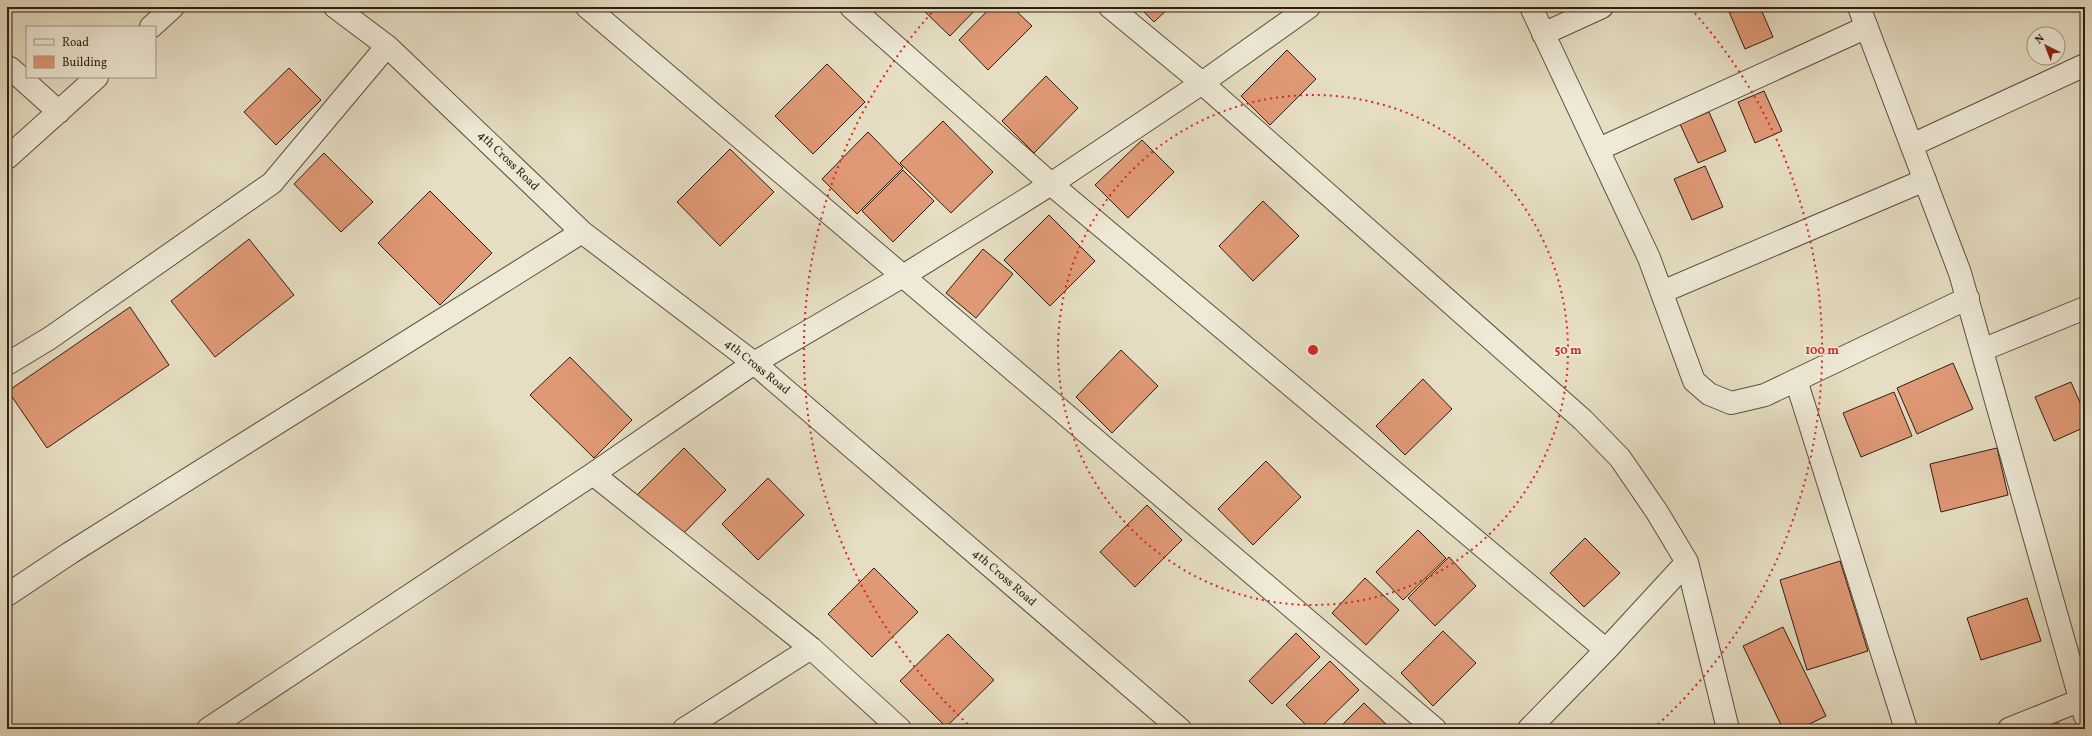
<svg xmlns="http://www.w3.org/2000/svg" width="2092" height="736" font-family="Vollkorn,serif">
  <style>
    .building { fill: #e09976; stroke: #2e1e11 }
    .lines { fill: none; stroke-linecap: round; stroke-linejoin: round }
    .minor-casing { stroke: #5c4e3e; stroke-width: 24 }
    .minor { stroke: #efead8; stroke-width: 22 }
    .ring { fill: none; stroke: #d62828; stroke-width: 2; stroke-dasharray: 2 4 }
    .labels { text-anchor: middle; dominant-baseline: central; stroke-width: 3.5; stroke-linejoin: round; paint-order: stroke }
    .street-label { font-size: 12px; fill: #2e1e11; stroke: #efead8 }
    .centre { fill: #d62828; stroke: #efead8; stroke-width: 2 }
    .ring-label { font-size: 12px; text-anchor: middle; font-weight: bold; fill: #d62828; stroke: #efead8; stroke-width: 3.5; stroke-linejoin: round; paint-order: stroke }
  </style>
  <rect width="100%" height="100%" fill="#e6dec3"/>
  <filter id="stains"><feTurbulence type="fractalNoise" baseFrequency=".005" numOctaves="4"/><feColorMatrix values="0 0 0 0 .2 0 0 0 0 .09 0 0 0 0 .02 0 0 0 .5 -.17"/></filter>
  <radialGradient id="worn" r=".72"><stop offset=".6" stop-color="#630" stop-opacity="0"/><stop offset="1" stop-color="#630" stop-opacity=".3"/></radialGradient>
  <!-- building -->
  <path class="building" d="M920,7H978L950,36Z
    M991,7H1012L1032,26L988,70L959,40Z
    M1139,7H1170L1154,22Z
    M1727,7H1760L1773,37L1745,49Z
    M1287,50L1316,79L1270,125L1241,96Z
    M827,64L865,102L813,154L775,116Z
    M289,68L321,100L276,145L244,112Z
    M1046,76L1078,108L1034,153L1002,121Z
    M1764,91L1782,131L1755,143L1738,102Z
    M1709,112L1726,151L1698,163L1680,124Z
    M943,121L993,172L951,213L900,163Z
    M868,132L903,168L857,214L822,179Z
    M1142,140L1174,172L1128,218L1095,185Z
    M730,149L774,192L720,246L677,202Z
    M324,153L373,202L341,232L294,184Z
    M1705,166L1723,207L1692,220L1674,179Z
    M903,170L934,201L893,242L862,211Z
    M430,191L492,253L440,305L378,243Z
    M1263,201L1299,236L1253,281L1219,246Z
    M1049,215L1095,261L1050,306L1004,260Z
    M249,239L294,295L215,357L171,301Z
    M983,249L1013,274L976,318L946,293Z
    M130,307L169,365L47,448L8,391Z
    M1121,350L1158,386L1112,433L1076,397Z
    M570,357L632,420L594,458L530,395Z
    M1953,363L1973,409L1917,434L1897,388Z
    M1423,379L1452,409L1405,455L1376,426Z
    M2071,382L2085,414V427L2054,441L2035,397Z
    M1894,392L1912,436L1861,457L1843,413Z
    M684,448L726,490L679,538L637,495Z
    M1997,448L2008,495L1941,512L1930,464Z
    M1266,461L1301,497L1253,545L1218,509Z
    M768,478L804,515L758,560L722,524Z
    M1147,505L1182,540L1135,587L1100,552Z
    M1418,530L1446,558L1403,600L1376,572Z
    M1585,538L1620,573L1584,607L1550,573Z
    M1449,557L1476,586L1435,626L1408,598Z
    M1840,561L1868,651L1807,670L1780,580Z
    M874,568L918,612L872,657L828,614Z
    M1365,578L1399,610L1366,645L1332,613Z
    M2027,598L2041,641L1981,660L1967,618Z
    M1783,627L1826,716L1799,729H1783L1743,646Z
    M1443,631L1476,663L1433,706L1401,673Z
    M1296,633L1320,657L1272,704L1249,681Z
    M948,634L994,680L946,727L900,681Z
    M1330,661L1359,690L1319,729H1310L1286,705Z
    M1364,703L1389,727L1387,729H1338Z
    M2057,720L2060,729H2034Z"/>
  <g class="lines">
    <defs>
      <path id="minor" d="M335,7L387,46L582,232L754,363L1180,729
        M587,7L1435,729
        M851,7L1051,184L1606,650
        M1110,7L1202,83L1583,420L1620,458L1657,512L1687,562L1728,729
        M1531,7L1649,258L1694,381L1709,394L1731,403L1765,395L1968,298
        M1859,7L1960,273L2085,716
        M151,27L173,7
        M1543,34L1602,7
        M7,69L10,68L59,112
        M1912,145L2085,65
        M1599,149L1867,27
        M7,158L97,77
        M1662,292L1925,180
        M1982,350L2085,308
        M7,364L50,338L272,183L387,46
        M1796,380L1906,729
        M593,474L811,648L684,729
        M7,595L70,553L582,232
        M811,648L900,729
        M208,729L593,474L754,363L903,276L1051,184L1202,83L1309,7
        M1529,729L1606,650L1687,562
        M2009,729L2081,700"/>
    </defs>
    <!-- minor casing -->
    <use href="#minor" class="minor-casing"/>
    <!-- minor -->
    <use href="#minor" class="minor"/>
  </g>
  <!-- distance rings -->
  <g class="ring">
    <circle cx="1313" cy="350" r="255"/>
    <path d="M972 728A509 509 0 0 1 935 9M1691 9A509 509 0 0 1 1654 728"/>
  </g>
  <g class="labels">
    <!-- street labels -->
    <g class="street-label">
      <text transform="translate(508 161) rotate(44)">4th Cross Road</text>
      <text transform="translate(757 367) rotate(39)">4th Cross Road</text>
      <text transform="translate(1004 578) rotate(41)">4th Cross Road</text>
    </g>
  </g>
  <circle cx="1313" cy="350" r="6" class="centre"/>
  <g class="ring-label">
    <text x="1568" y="354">50 m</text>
    <text x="1822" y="354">100 m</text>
  </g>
  <!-- margin -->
  <rect width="2092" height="736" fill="none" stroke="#e6dec3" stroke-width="24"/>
  <rect x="8" y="8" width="2076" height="720" fill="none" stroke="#2e1e11" stroke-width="2"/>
  <rect x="12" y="12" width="2068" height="712" fill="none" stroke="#2e1e11"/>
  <!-- legend -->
  <rect x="26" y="26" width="130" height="52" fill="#efead8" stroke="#a29888"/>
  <rect x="34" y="39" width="20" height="6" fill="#efead8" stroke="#a29888"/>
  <text x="62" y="46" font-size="12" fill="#2e1e11">Road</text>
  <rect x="34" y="56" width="20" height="12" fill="#e09976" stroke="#a29888"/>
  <text x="62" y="66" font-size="12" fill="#2e1e11">Building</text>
  <!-- north arrow -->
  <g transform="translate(2046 46) rotate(318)"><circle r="19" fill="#efead8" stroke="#a29888"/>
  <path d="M0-3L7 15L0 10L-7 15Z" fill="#8f2418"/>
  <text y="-6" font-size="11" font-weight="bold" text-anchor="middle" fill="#2e1e11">N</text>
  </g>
  <rect width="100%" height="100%" filter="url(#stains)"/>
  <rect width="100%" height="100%" fill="url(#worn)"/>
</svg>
